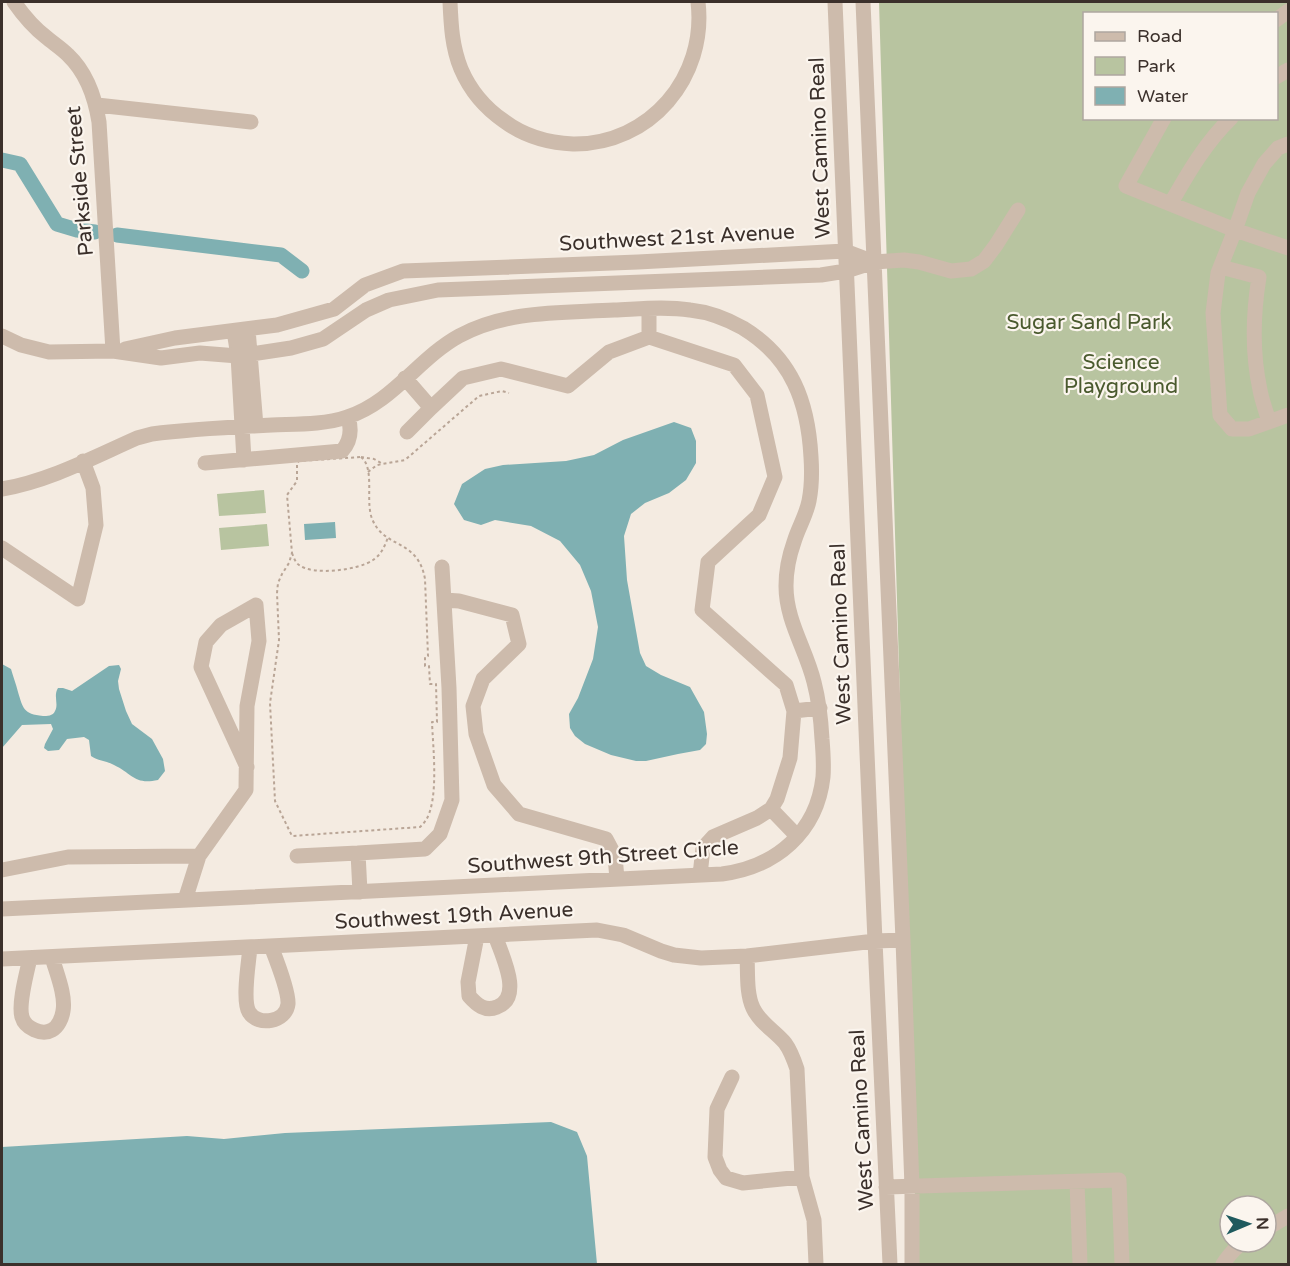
<svg xmlns="http://www.w3.org/2000/svg" width="1290" height="1266" font-family="'Varela Round',sans-serif">
  <style>
    .green { fill: #b8c4a0; fill-rule: evenodd }
    .water { fill: #7fb0b2 }
    .lines { fill: none; stroke-linecap: round; stroke-linejoin: round }
    .canal { stroke: #7fb0b2; stroke-width: 15 }
    .path { stroke: #b9a596; stroke-width: 2; stroke-dasharray: 3 3; stroke-linecap: butt }
    .minor { stroke: #cdbbac; stroke-width: 15 }
    .labels { text-anchor: middle; dominant-baseline: central; stroke-width: 4.5; stroke-linejoin: round; paint-order: stroke }
    .street-label { font-size: 21px; fill: #3b302b; stroke: #fbf5ee }
    .park-label { font-size: 21px; fill: #4a5a2e; stroke: #fbf5ee }
  </style>
  <rect width="100%" height="100%" fill="#f4ebe1"/>
  <!-- green -->
  <path class="green" d="M879,2H1288V1264H917ZM1084,14H1276V118H1084ZM1230,1206H1266V1242H1230Z
    M264,490L266,513L219,516L217,494Z
    M267,524L269,546L221,550L219,528Z"/>
  <!-- water -->
  <path class="water" d="M674,422L691,428L696,441V463L686,480L669,493L645,503L631,514L624,536L627,580L640,653L646,666L661,675L690,687L704,712L707,734L706,744L700,750L678,754L646,761H636L611,755L585,744L575,736L570,728L569,714L578,698L593,659L598,627L591,591L580,565L560,541L531,526L495,520L481,525L464,520L454,504L462,484L485,469L503,465L566,461L594,455L623,440Z
    M335,522L336,538L305,540L304,524Z
    M2,664L11,669C13,676 16,684 18,692C23,708 23,714 43,716C47,716 53,716 55,711C59,704 53,696 58,688H63L72,691L109,666L119,665L121,669L118,681L119,689L126,711L132,724L152,739L163,759L165,771L158,780C134,785 133,774 114,765C107,761 98,761 91,756L89,740L84,737L67,739L59,750L48,751L44,748L45,744L53,729L51,724L22,725L2,748Z
    M551,1122L577,1132L587,1156L597,1264H2V1147L187,1136L224,1139L285,1133Z"/>
  <g class="lines">
    <!-- canal -->
    <path class="canal" d="M2,160L20,164L57,224L77,230L95,232
      M117,235L281,255L302,271"/>
    <!-- path -->
    <path class="path" d="M361,457C376,469 364,503 373,521C386,549 418,539 425,579L428,656L425,657V666H429L430,684H436L437,722H432C433,748 439,799 426,820C424,823 422,825 420,827L292,836L275,801L270,703L279,640L277,593L278,583L282,574L289,563L292,553L287,495L297,481V463L299,461Z
      M361,457L374,459L381,463
      M368,472L377,465L405,460L479,396L502,391L509,393
      M292,553C294,558 295,562 299,565C313,576 359,570 373,560C381,555 385,546 388,537"/>
    <!-- minor -->
    <path class="minor" d="M14,2C23,15 33,27 46,37C53,43 61,48 68,55C87,73 95,97 99,122L113,351
      M450,2C451,25 452,47 461,69C470,90 485,108 504,121C524,136 548,143 573,144C650,145 707,77 698,2
      M835,2L875,941L890,1264
      M863,2L903,940L912,1187V1264
      M1276,20L1288,11
      M1276,77L1288,70
      M97,105L251,122
      M1164,118L1126,186L1235,230L1288,248
      M1288,144L1278,148L1264,164L1248,193L1235,230L1218,273L1213,313L1220,415L1232,429H1249L1288,415
      M1171,203C1188,173 1206,142 1231,118
      M1221,267L1259,277C1253,314 1252,353 1260,390C1262,401 1266,411 1269,422
      M248,329L256,426
      M234,331L238,356L244,460
      M2,336L21,345L49,352L113,351L161,358L200,353L238,356L291,348L323,339L366,310L389,300L438,290L821,275L846,271L874,262L904,260L919,262L951,271L971,269L984,261L996,245L1018,210
      M649,337L734,365L757,395L775,477L759,515L708,562L702,610L786,685L794,711L820,708
      M125,349L175,338L277,325L334,309L365,285L403,271L638,262L845,251L874,262
      M405,378L431,408L407,432
      M431,408L463,378L501,369L568,386L609,352L649,337V309
      M205,463L342,451C351,441 352,430 348,417
      M2,489C49,481 94,457 137,438L152,434C192,429 232,427 272,425C297,424 323,425 347,417C392,403 419,358 459,336C507,310 561,313 614,310C639,309 665,306 690,310C709,312 727,319 743,328C792,358 808,402 811,457C812,472 812,486 809,501C806,516 798,528 794,542C789,556 786,571 786,586C786,621 806,649 814,682C819,701 821,720 822,739C823,751 824,764 823,777C817,832 776,867 722,874L2,909
      M2,548L78,599L96,525L93,488L83,461
      M444,600L459,601L512,615L519,644L483,679L473,706L476,734L494,785L519,814L606,839L615,856L617,879
      M771,809L797,836
      M358,853L425,849L440,834L452,800L449,688L442,567
      M199,856L246,790L247,706L259,641L256,605L221,625L206,642L201,667L247,767
      M297,856L358,853L360,892
      M2,870L68,857L199,856L185,900
      M700,875L703,848L713,837L757,818L771,809L777,799L790,758L794,711
      M477,936L468,982L469,996C477,1005 485,1012 497,1007C524,997 501,954 495,935
      M250,947C249,961 242,1000 249,1012C258,1027 286,1022 288,1004C289,991 276,959 271,946
      M747,956C748,972 746,993 753,1008C760,1023 775,1031 785,1043C791,1051 794,1060 797,1069L802,1177L814,1220L816,1264
      M30,958C27,972 18,1004 22,1017C25,1028 42,1036 52,1030C58,1027 62,1018 63,1011C66,995 56,972 52,957
      M2,959L597,930L623,935L661,951L674,955L701,958L747,956L875,941L903,940
      M732,1077L717,1109L715,1157L720,1170L726,1178L743,1183L802,1177
      M1077,1182L1080,1264
      M886,1187L1119,1180L1122,1264
      M1266,1229L1288,1216
      M1223,1264C1229,1255 1235,1247 1244,1242"/>
  </g>
  <g class="labels">
    <!-- street labels -->
    <g class="street-label">
      <text transform="translate(820 148) rotate(-92)">West Camino Real</text>
      <text transform="translate(80 181) rotate(-95)">Parkside Street</text>
      <text transform="translate(677 238) rotate(-3)">Southwest 21st Avenue</text>
      <text transform="translate(841 634) rotate(-92)">West Camino Real</text>
      <text transform="translate(603 857) rotate(-4)">Southwest 9th Street Circle</text>
      <text transform="translate(454 916) rotate(-3)">Southwest 19th Avenue</text>
      <text transform="translate(862 1120) rotate(-93)">West Camino Real</text>
    </g>
    <!-- park labels -->
    <g class="park-label">
      <text x="1089" y="322">Sugar Sand Park</text>
      <text x="1121" y="362">Science<tspan x="1121" dy="24">Playground</tspan></text>
    </g>
  </g>
  <!-- border -->
  <rect width="1290" height="1266" fill="none" stroke="#3b302b" stroke-width="6"/>
  <!-- legend -->
  <rect x="1083" y="12" width="195" height="108" fill="#fbf5ee" stroke="#aea6a0" stroke-width="1.5"/>
  <rect x="1095" y="32" width="30" height="9" fill="#cdbbac" stroke="#aea6a0" stroke-width="1.5"/>
  <text x="1137" y="42" font-size="18" fill="#3b302b">Road</text>
  <rect x="1095" y="57" width="30" height="18" fill="#b8c4a0" stroke="#aea6a0" stroke-width="1.5"/>
  <text x="1137" y="72" font-size="18" fill="#3b302b">Park</text>
  <rect x="1095" y="87" width="30" height="18" fill="#7fb0b2" stroke="#aea6a0" stroke-width="1.5"/>
  <text x="1137" y="102" font-size="18" fill="#3b302b">Water</text>
  <!-- north arrow -->
  <g transform="translate(1248 1224) rotate(88)"><circle r="28" fill="#fbf5ee" stroke="#aea6a0" stroke-width="1.5"/>
  <path d="M0-4.5L10 22L0 15L-10 22Z" fill="#1f5a5e"/>
  <text y="-9" font-size="16" font-weight="bold" text-anchor="middle" fill="#3b302b">N</text>
  </g>
</svg>
